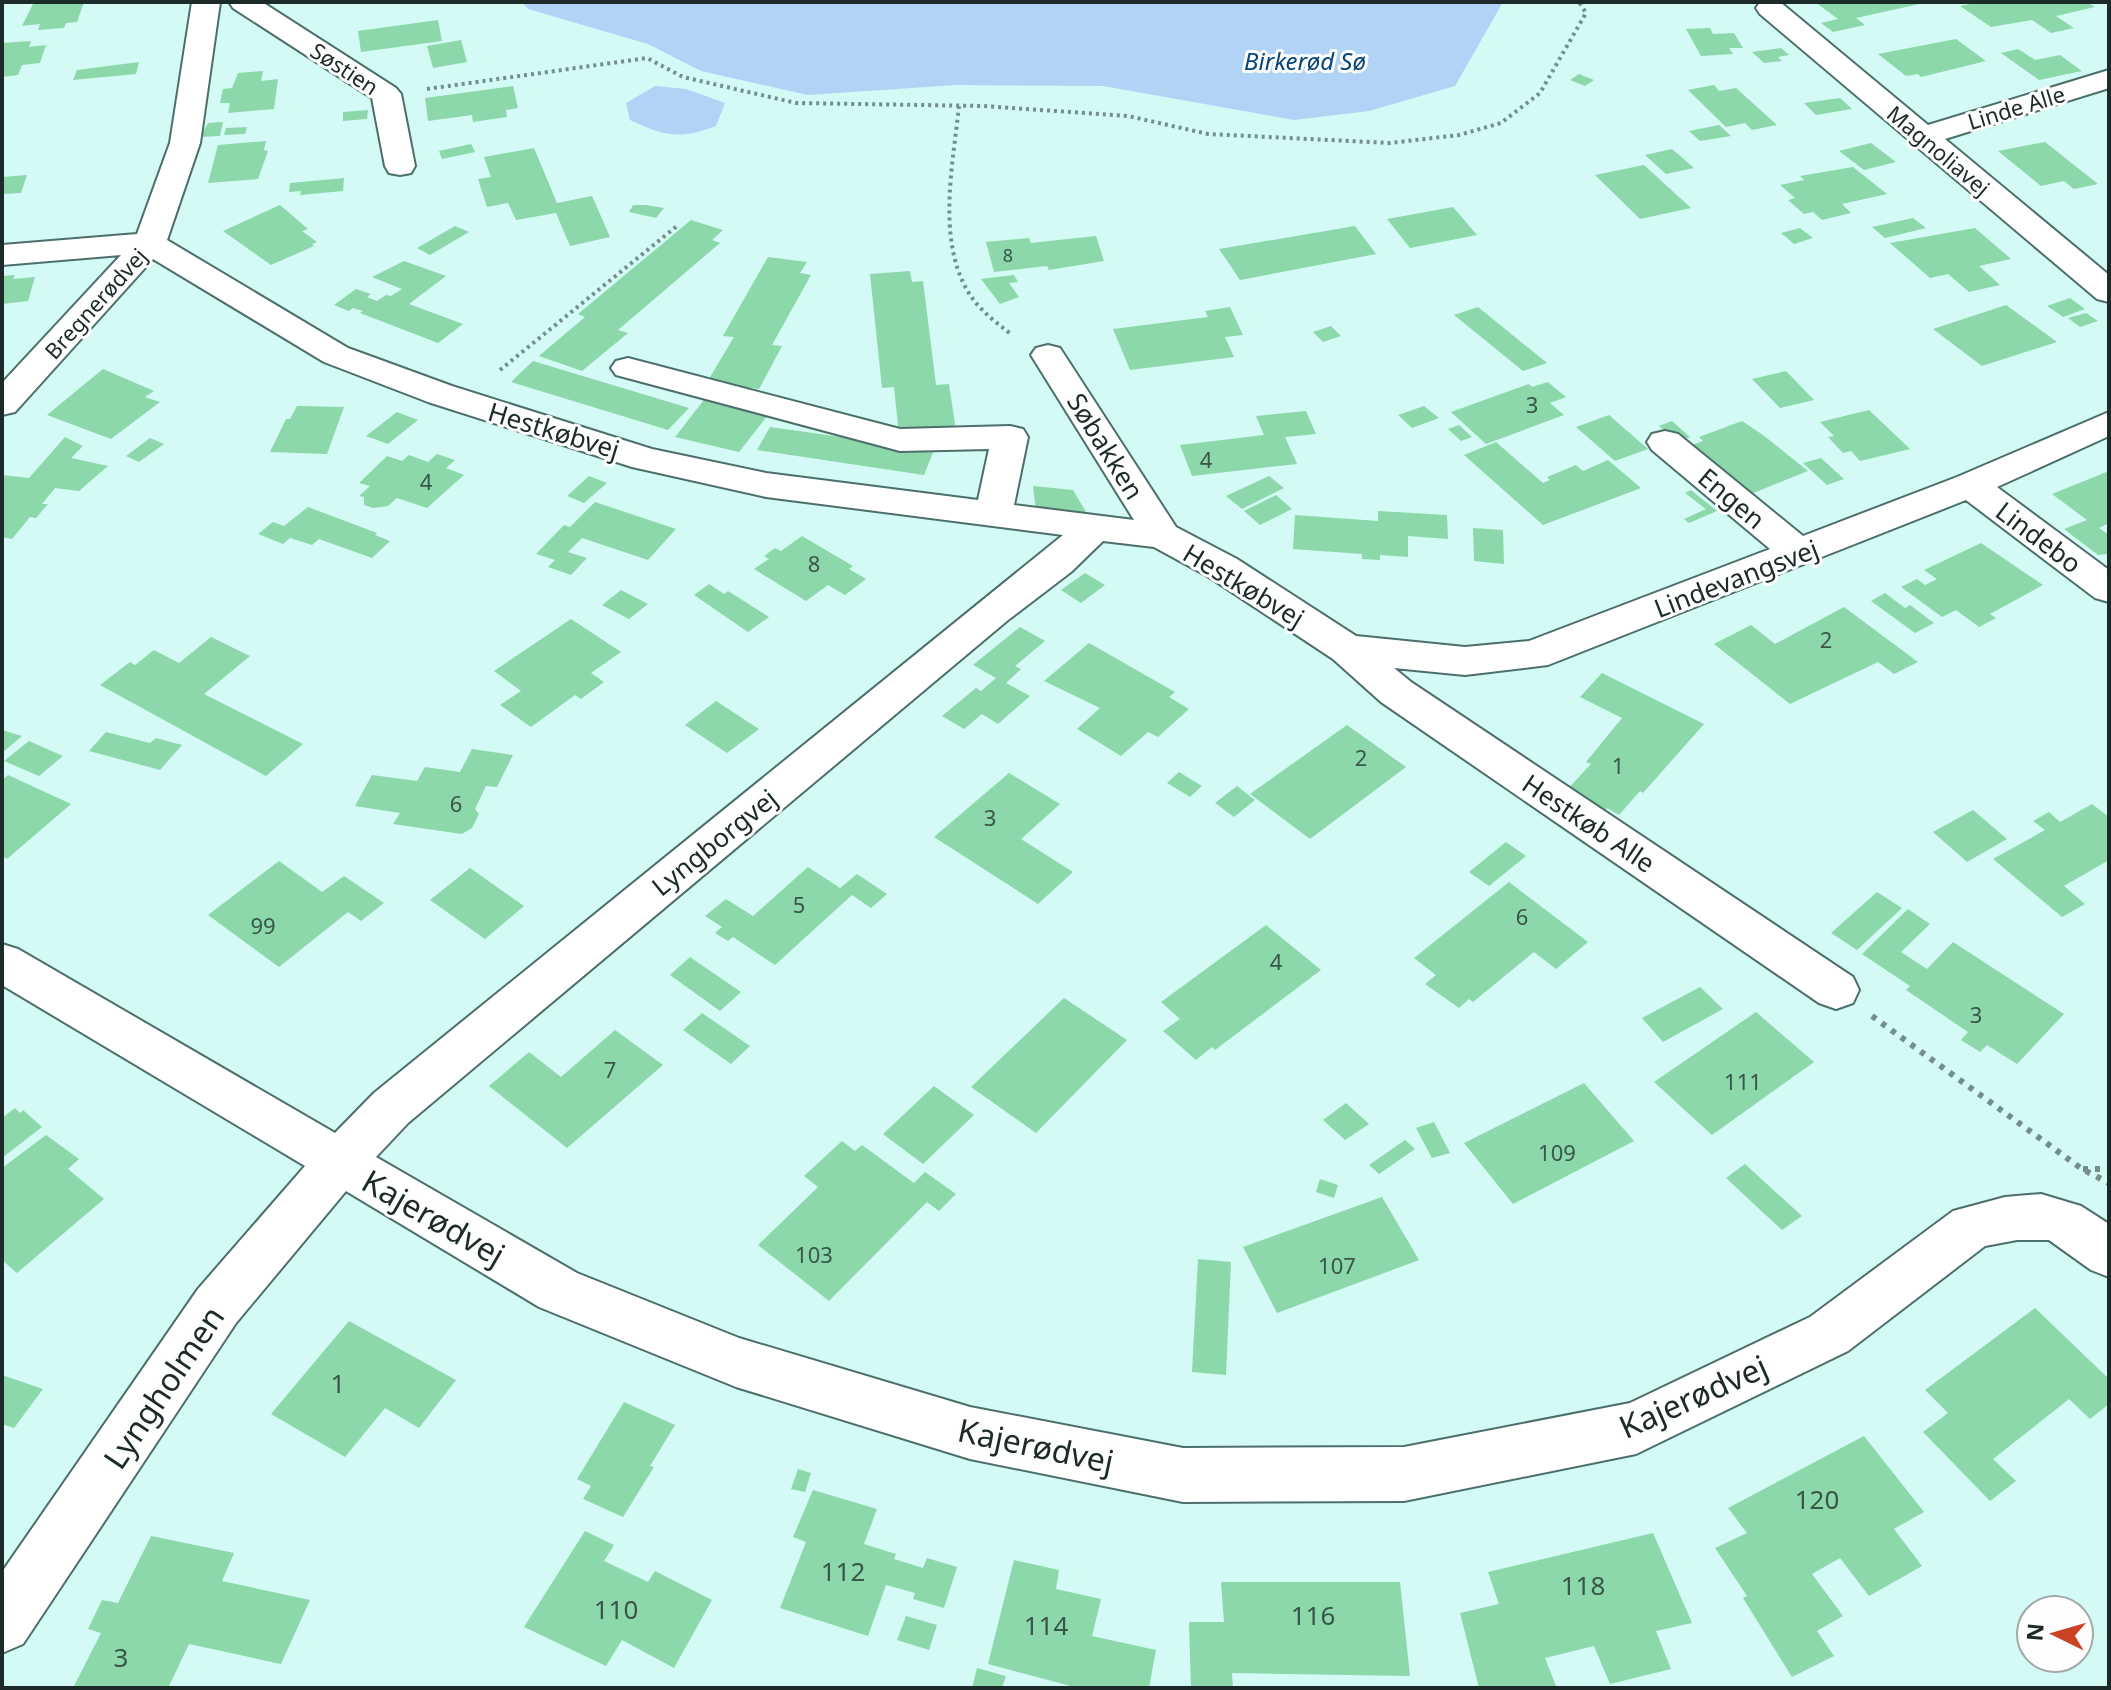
<svg xmlns="http://www.w3.org/2000/svg" width="2111" height="1690" font-family="'Noto Sans',sans-serif">
  <style>
    .water { fill: #b1d3f5 }
    .building { fill: #8cd8aa }
    .lines { fill: none; stroke-linecap: round; stroke-linejoin: round }
    .minor-casing { stroke: #4c6f6b; stroke-width: 4 }
    .path-far1 { stroke: #748f8b; stroke-width: 4; stroke-dasharray: 3 4; stroke-linecap: butt }
    .path { stroke: #748f8b; stroke-width: 6; stroke-dasharray: 5 7; stroke-linecap: butt }
    .minor { fill: #fff; fill-rule: evenodd }
    .labels { text-anchor: middle; dominant-baseline: central; stroke-width: 6; stroke-linejoin: round; paint-order: stroke }
    .far-number-label { font-size: 18px; fill: #385649 }
    .far-street-label { font-size: 22px; fill: #1c2b29; stroke: #fefefe }
    .number-label { font-size: 22px; fill: #385649 }
    .far-water-label { font-size: 24px; font-style: italic; fill: #044679; stroke: #fefefe }
    .street-label { font-size: 26px; fill: #1c2b29; stroke: #fefefe }
    .near-number-label { font-size: 26px; fill: #385649 }
    .near-street-label { font-size: 32px; fill: #1c2b29; stroke: #fefefe }
  </style>
  <rect width="100%" height="100%" fill="#d3faf5"/>
  <!-- water -->
  <path class="water" d="M522,2H1503L1455,86L1369,111L1294,120L1103,86L956,85L808,95L701,71L648,44L528,9Z
    M655,86L686,89L725,103L716,126C679,140 665,136 630,120L626,103Z"/>
  <!-- building -->
  <path class="building" d="M34,2H84L77,22L66,23L64,28L38,30L40,24L22,26Z
    M1815,2H1923L1924,3L1856,18L1865,25L1833,32L1821,23L1838,19Z
    M1973,2H2087L2095,7L2056,16L2074,28L2051,33L2032,20L1991,27L1960,6L1975,3Z
    M438,20L442,41L361,52L358,31Z
    M1710,28L1713,34L1734,33L1743,48H1729L1733,54L1701,56L1686,29Z
    M1956,39L1986,61L1921,77L1918,74L1906,76L1878,54Z
    M461,40L467,62L433,68L427,46Z
    M31,41L29,47L46,45L40,63L22,65L18,75L2,77V43Z
    M1781,48L1789,55L1778,57L1782,61L1764,63L1752,52Z
    M2018,49L2035,60L2060,55L2082,71L2039,80L2001,53Z
    M139,62L136,74L73,80L77,70Z
    M263,71L261,81L278,79L274,109L228,113L230,103H220L223,89L232,88L238,73Z
    M1579,74L1594,80L1585,86L1570,80Z
    M1714,85L1719,91L1736,88L1777,125L1752,130L1745,123L1726,127L1688,90Z
    M513,86L518,108L506,110L507,117L473,122L472,115L428,121L425,98Z
    M1840,98L1852,109L1816,115L1804,103Z
    M368,110L367,119L343,121V112Z
    M223,122L220,136L200,137L208,123Z
    M1719,125L1731,136L1700,141L1689,131Z
    M247,127L245,134L224,135L226,128Z
    M266,141L264,150L268,151L258,179L208,183L218,145Z
    M2045,142L2098,184L2074,189L2064,181L2041,186L1998,151Z
    M1871,143L1896,162L1864,170L1839,151Z
    M471,144L475,152L442,159L439,151Z
    M534,148L557,203L592,196L610,237L570,246L556,213L516,220L508,203L487,207L478,179L491,177L484,157Z
    M1672,149L1694,168L1666,174L1645,155Z
    M1644,165L1691,208L1640,219L1595,175Z
    M1853,167L1887,194L1842,204L1851,213L1822,220L1813,212L1804,214L1788,200L1795,198L1780,185L1804,180L1800,176Z
    M27,175L21,193L2,194V177Z
    M344,178L343,191L300,195L301,191L289,192L290,183Z
    M280,205L308,229L302,231L317,242L312,244L314,246L271,265L223,231Z
    M633,205H646L664,208L656,218L629,212Z
    M1453,207L1477,235L1410,248L1387,219Z
    M1913,218L1926,228L1885,238L1872,227Z
    M691,220L723,230L712,240L720,243L618,330L628,333L582,371L539,356L585,317L578,314Z
    M455,226L469,232L430,255L417,248Z
    M1355,226L1376,254L1240,280L1219,249Z
    M1800,228L1813,238L1794,244L1781,233Z
    M1975,228L2011,259L1979,266L2000,285L1969,292L1948,274L1930,278L1890,243Z
    M1096,236L1104,261L1049,270L1047,266L994,272L986,242L1029,238L1031,243Z
    M768,257L807,262L800,273L811,275L772,345L782,346L759,389L707,382L734,337L723,336Z
    M404,261L446,276L409,304L463,324L438,343L360,313L363,311L353,308L349,311L334,305L356,289L371,294L367,297L377,301L386,295L391,296L402,289L372,277Z
    M910,271L912,282L923,281L936,385L949,384L956,431L899,435L894,387L882,388L870,274Z
    M15,275L13,279L35,277L28,301L2,304V276Z
    M1014,275L1018,282L1009,283L1019,297L1000,304L981,279Z
    M2070,298L2085,309L2063,317L2047,306Z
    M2006,305L2057,342L1982,366L1933,329Z
    M1230,307L1243,335L1225,337L1234,357L1130,370L1113,329L1208,317L1205,311Z
    M1478,307L1547,363L1523,371L1454,315Z
    M2086,313L2098,321L2080,327L2068,318Z
    M1331,326L1341,336L1323,342L1313,332Z
    M533,361L689,408L668,430L511,382Z
    M103,369L154,391L145,397L160,402L111,439L47,415Z
    M1786,371L1814,400L1780,408L1752,379Z
    M1548,382L1566,397L1550,403L1564,415L1486,444L1451,412L1529,384L1532,387Z
    M707,396L771,411L739,452L675,437Z
    M297,406L344,407L327,454L270,452L286,419H290Z
    M1424,406L1439,418L1412,428L1398,415Z
    M1869,410L1910,449L1860,461L1851,451L1843,453L1828,437L1834,436L1820,422Z
    M1306,411L1316,434L1285,437L1297,464L1192,476L1180,445L1264,435L1256,416Z
    M397,412L418,420L388,444L366,436Z
    M1609,415L1648,449L1615,461L1576,427Z
    M1672,421L1690,437L1677,442L1659,426Z
    M1742,421L1763,435L1808,471L1746,496L1686,447L1703,441L1699,437Z
    M1459,425L1472,437L1461,441L1448,429Z
    M770,427L934,450L924,475L757,450Z
    M65,437L83,446L71,458L108,466L79,491L55,488L42,504H48L36,518L30,517L12,539L2,537V475L29,478Z
    M150,438L164,444L139,462L126,456Z
    M1496,442L1543,483L1550,480L1547,477L1576,465L1583,471L1608,460L1641,488L1543,525L1464,455Z
    M437,454L455,460L446,468L464,475L427,508L397,498L388,506L373,508L364,505V497L359,496L370,486L359,483L387,456L402,461L409,455L428,462Z
    M1821,458L1844,479L1827,485L1803,463Z
    M2109,471V523L2099,528L2109,535V554L2098,555L2064,529L2087,520L2052,494Z
    M589,476L607,483L584,503L567,496Z
    M1269,476L1284,488L1242,509L1226,496Z
    M1033,486L1073,490L1089,517L1036,511Z
    M1691,490L1717,511L1689,523L1684,519L1706,509L1685,493Z
    M1276,495L1292,509L1260,525L1244,511Z
    M595,502L676,529L648,560L582,538L568,552L587,558L571,575L548,567L555,560L536,554L564,525L570,527Z
    M308,507L377,533L375,535L390,541L372,558L319,539L312,545L290,538L283,544L258,534L273,522L284,526Z
    M1378,511L1447,515L1448,539L1408,536V557L1380,555V560L1362,559V554L1293,549L1295,515L1378,521Z
    M1473,528L1503,530L1504,564L1474,561Z
    M802,536L853,566L849,569L866,579L845,595L828,585L806,601L754,569L769,559L764,556L775,548L781,551Z
    M1981,543L2043,585L1990,614L1996,618L1979,627L1956,610L1942,617L1901,587L1917,579L1925,585L1937,579L1924,570Z
    M1085,573L1105,585L1081,603L1061,590Z
    M709,584L724,594L728,591L769,617L748,632L694,595Z
    M621,590L648,604L629,619L602,605Z
    M1885,593L1905,608L1910,605L1934,623L1915,633L1871,601Z
    M1844,607L1918,662L1894,674L1878,662L1790,704L1714,644L1751,625L1775,644Z
    M571,619L621,652L591,673L604,682L581,699L575,695L531,727L500,705L521,691L494,671Z
    M1020,627L1045,641L1015,666L1021,669L1006,683L1030,696L998,724L982,714L964,729L942,716L976,688L981,691L996,678L973,665Z
    M211,637L250,656L204,694L303,744L266,776L100,685L130,662L135,665L154,650L179,663Z
    M1089,643L1175,692L1169,697L1189,709L1158,737L1148,732L1121,756L1077,729L1100,708L1044,681Z
    M1602,673L1704,724L1643,793L1640,791L1619,815L1607,808L1601,816L1565,792L1591,764L1586,762L1622,718L1580,697Z
    M716,701L759,729L727,753L685,725Z
    M1347,725L1406,767L1310,839L1250,794Z
    M2,730L22,736L2,753Z
    M106,732L150,743L156,738L182,745L160,770L89,751Z
    M29,741L63,756L39,776L4,761Z
    M472,749L513,755L497,787L486,786L475,809L479,814L472,828L462,834L393,824L400,813L355,806L372,775L417,781L425,767L460,772Z
    M1179,772L1202,786L1190,797L1167,783Z
    M1009,773L1060,804L1021,839L1073,872L1038,904L934,837Z
    M8,775L71,804L7,859L2,856V780Z
    M1237,786L1255,800L1234,817L1215,803Z
    M2092,804L2109,817V860L2064,886L2085,904L2062,917L1993,859L2045,830L2033,821L2049,812L2060,822Z
    M1973,810L2007,839L1967,862L1933,832Z
    M1506,842L1526,856L1489,886L1469,872Z
    M279,861L322,892L344,876L384,903L361,921L348,912L279,967L208,915Z
    M808,867L840,888L857,874L887,894L871,908L852,895L775,965L733,937L728,941L715,933L722,927L705,916L726,899L753,916Z
    M470,868L524,906L485,939L430,900Z
    M1509,882L1588,942L1556,969L1534,952L1473,1002L1469,999L1459,1008L1425,984L1436,975L1414,958Z
    M1877,892L1902,908L1857,950L1831,933Z
    M1908,909L1930,924L1901,952L1927,969L1953,942L2064,1014L2017,1064L1987,1045L1980,1052L1961,1040L1968,1032L1906,990L1910,986L1862,954Z
    M1266,925L1321,970L1215,1050L1212,1047L1196,1060L1163,1031L1180,1019L1161,1002Z
    M690,957L741,992L720,1011L670,975Z
    M1700,987L1723,1009L1663,1042L1642,1018Z
    M1064,998L1127,1040L1036,1133L971,1087Z
    M1756,1012L1814,1062L1712,1135L1654,1082Z
    M702,1013L750,1046L731,1064L683,1030Z
    M615,1030L663,1065L567,1148L489,1086L529,1052L561,1077Z
    M1584,1083L1634,1141L1513,1204L1464,1143Z
    M934,1086L974,1115L923,1164L883,1134Z
    M1346,1103L1369,1124L1345,1140L1323,1120Z
    M15,1108L20,1113L23,1110L42,1127L2,1158V1118Z
    M1434,1122L1450,1153L1432,1158L1416,1128Z
    M46,1135L79,1159L68,1169L104,1199L17,1273L2,1260V1168Z
    M1405,1140L1415,1149L1379,1174L1369,1165Z
    M842,1141L855,1151L862,1145L914,1183L925,1172L956,1194L939,1211L927,1202L829,1301L758,1245L818,1187L804,1176Z
    M1745,1164L1802,1216L1782,1230L1726,1178Z
    M1320,1179L1338,1185L1334,1198L1316,1192Z
    M1382,1197L1419,1260L1277,1313L1243,1247Z
    M1198,1259L1231,1262L1226,1375L1192,1372Z
    M2035,1308L2109,1379V1404L2090,1419L2069,1399L1993,1459L2016,1481L1990,1501L1923,1432L1948,1413L1925,1390Z
    M349,1321L456,1380L419,1428L385,1408L345,1457L271,1414Z
    M2,1375L43,1389L14,1428L2,1424Z
    M624,1402L675,1425L650,1466L654,1467L623,1517L583,1499L591,1486L577,1479Z
    M1864,1436L1924,1512L1894,1529L1922,1566L1869,1596L1840,1558L1812,1574L1843,1616L1817,1631L1834,1656L1792,1677L1743,1598L1747,1596L1715,1548L1747,1533L1728,1508Z
    M798,1469L811,1473L805,1492L791,1489Z
    M813,1490L877,1509L864,1544L896,1554L894,1559L923,1568L927,1558L957,1567L944,1608L913,1599L915,1593L886,1585L868,1636L780,1608L806,1542L793,1537Z
    M585,1531L614,1545L604,1561L648,1582L655,1571L712,1600L674,1668L622,1640L606,1666L524,1627Z
    M1653,1533L1692,1623L1656,1631L1671,1669L1610,1684L1594,1646L1545,1658L1556,1686L1479,1688L1460,1613L1499,1604L1488,1572Z
    M151,1536L234,1553L222,1581L310,1600L281,1664L189,1644L168,1688H73L101,1633L88,1629L102,1600L118,1603Z
    M1014,1560L1059,1570L1056,1589L1101,1599L1092,1636L1156,1650L1149,1688H1078L988,1664Z
    M1221,1582H1400L1410,1676L1232,1673L1233,1688H1191L1189,1622H1224Z
    M906,1616L937,1625L929,1650L897,1640Z
    M977,1668L1006,1676L1002,1688H972Z"/>
  <g class="lines">
    <defs>
      <path id="minor" d="M192,2H220L200,143L167,240L348,348L452,386L652,449L766,473L978,500L989,449L900,451L616,375L611,368L616,361L628,358L900,429L1010,426L1023,429L1028,437L1014,505L1134,520L1031,355L1036,348L1048,345L1060,348L1176,527L1237,559L1356,636L1465,647L1529,641L1770,549L1652,450L1647,442L1652,434L1665,431L1678,434L1803,536L1957,477L2109,412V436L1997,487L2109,570V602L2095,598L1966,500L1548,665L1465,675L1394,668L1411,682L1853,977L1859,990L1853,1003L1836,1009L1819,1003L1381,702L1333,659L1209,577L1154,547L1103,541L1071,572L1008,620L408,1123L376,1157L577,1273L739,1338L970,1407L1183,1448L1404,1447L1630,1403L1810,1317L1953,1211L2005,1197L2041,1194L2081,1206L2109,1224V1277L2091,1270L2049,1240H2017L1985,1246L1848,1351L1636,1454L1404,1501L1183,1502L970,1459L736,1387L539,1307L346,1191L236,1323L23,1644L2,1653V1572L198,1289L305,1166L2,985V944L18,949L335,1133L374,1093L1063,535L766,497L632,467L428,402L324,362L153,259L15,412L2,415V383L121,255L2,265V245L137,234L170,143Z
        M229,2H262L396,88L401,94L415,166L411,173L400,175L389,173L385,166L372,98L233,8Z
        M1760,2H1780L1928,125L2109,70V88L1945,139L2109,275V302L2097,299L1760,14L1756,8Z"/>
    </defs>
    <!-- minor casing -->
    <use href="#minor" class="minor-casing"/>
    <!-- path-far1 -->
    <path class="path-far1" d="M427,89L647,58L683,77L796,103L983,106L1128,116L1208,134L1390,143L1459,135L1501,123L1540,93L1586,13L1579,2
      M959,106C953,164 937,237 967,290C978,309 994,321 1011,334
      M500,370L677,226"/>
    <!-- path -->
    <path class="path" d="M1872,1016L2082,1169L2109,1183
      M2083,1169H2109"/>
    <!-- minor -->
    <use href="#minor" class="minor"/>
  </g>
  <g class="labels">
    <!-- far-number labels -->
    <g class="far-number-label">
      <text x="1008" y="255">8</text>
    </g>
    <!-- far-street labels -->
    <g class="far-street-label">
      <text transform="translate(345 68) rotate(33)">Søstien</text>
      <text transform="translate(2016 107) rotate(-17)">Linde Alle</text>
      <text transform="translate(1939 150) rotate(40)">Magnoliavej</text>
      <text transform="translate(95 303) rotate(-48)">Bregnerødvej</text>
    </g>
    <!-- number labels -->
    <g class="number-label">
      <text x="1532" y="404">3</text>
      <text x="1206" y="459">4</text>
      <text x="426" y="481">4</text>
      <text x="814" y="563">8</text>
      <text x="1826" y="639">2</text>
      <text x="1361" y="757">2</text>
      <text x="1618" y="765">1</text>
      <text x="456" y="803">6</text>
      <text x="990" y="817">3</text>
      <text x="799" y="904">5</text>
      <text x="1522" y="916">6</text>
      <text x="263" y="925">99</text>
      <text x="1276" y="961">4</text>
      <text x="1976" y="1014">3</text>
      <text x="610" y="1069">7</text>
      <text x="1743" y="1081">111</text>
      <text x="1557" y="1152">109</text>
      <text x="814" y="1254">103</text>
      <text x="1337" y="1265">107</text>
    </g>
    <!-- far-water labels -->
    <g class="far-water-label">
      <text x="1305" y="60">Birkerød Sø</text>
    </g>
    <!-- street labels -->
    <g class="street-label">
      <text transform="translate(554 430) rotate(17)">Hestkøbvej</text>
      <text transform="translate(1106 446) rotate(58)">Søbakken</text>
      <text transform="translate(1732 498) rotate(40)">Engen</text>
      <text transform="translate(2039 537) rotate(37)">Lindebo</text>
      <text transform="translate(1736 578) rotate(-21)">Lindevangsvej</text>
      <text transform="translate(1244 585) rotate(31)">Hestkøbvej</text>
      <text transform="translate(1589 823) rotate(34)">Hestkøb Alle</text>
      <text transform="translate(714 842) rotate(-39)">Lyngborgvej</text>
    </g>
    <!-- near-number labels -->
    <g class="near-number-label">
      <text x="338" y="1383">1</text>
      <text x="1817" y="1499">120</text>
      <text x="843" y="1571">112</text>
      <text x="1583" y="1585">118</text>
      <text x="616" y="1609">110</text>
      <text x="1313" y="1615">116</text>
      <text x="1046" y="1625">114</text>
      <text x="121" y="1657">3</text>
    </g>
    <!-- near-street labels -->
    <g class="near-street-label">
      <text transform="translate(434 1217) rotate(30)">Kajerødvej</text>
      <text transform="translate(163 1387) rotate(-56)">Lyngholmen</text>
      <text transform="translate(1693 1396) rotate(-24)">Kajerødvej</text>
      <text transform="translate(1036 1445) rotate(12)">Kajerødvej</text>
    </g>
  </g>
  <!-- border -->
  <rect width="2111" height="1690" fill="none" stroke="#1c2b29" stroke-width="8"/>
  <!-- north arrow -->
  <g transform="translate(2055 1634) rotate(275)"><circle r="38" fill="#fefefe" stroke="#a4aaa9" stroke-width="2"/>
  <path d="M0-6L14 30L0 20L-14 30Z" fill="#cc4224"/>
  <text y="-12" font-size="22" font-weight="bold" text-anchor="middle" fill="#1c2b29">N</text>
  </g>
</svg>
